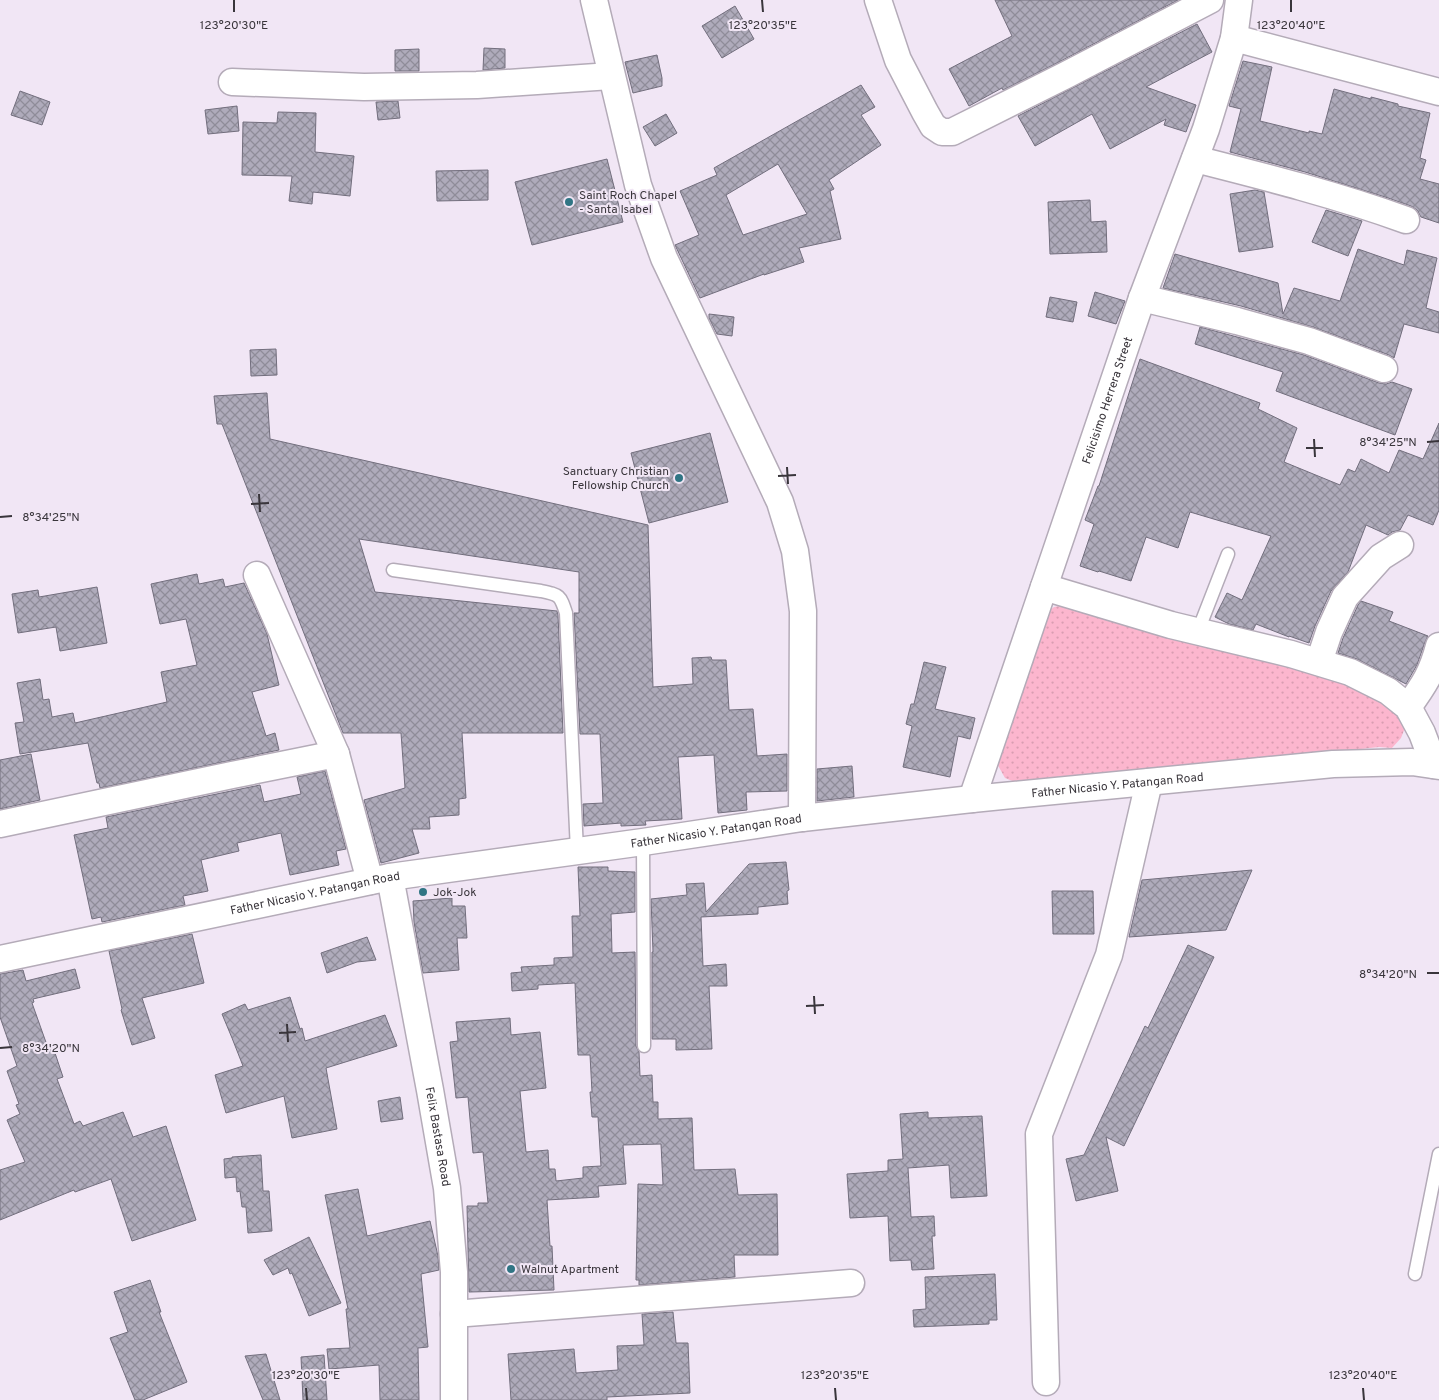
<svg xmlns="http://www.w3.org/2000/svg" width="1439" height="1400" font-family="Overpass,sans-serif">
  <defs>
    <pattern id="grass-dots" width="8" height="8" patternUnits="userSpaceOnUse" patternTransform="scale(1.25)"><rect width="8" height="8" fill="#fcb6ce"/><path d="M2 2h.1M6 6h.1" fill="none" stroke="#d99db2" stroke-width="1.8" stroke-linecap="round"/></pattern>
    <pattern id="building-cross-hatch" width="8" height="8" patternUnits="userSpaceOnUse" patternTransform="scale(1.25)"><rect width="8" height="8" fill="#afabbb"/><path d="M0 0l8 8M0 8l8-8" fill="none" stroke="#8f8c99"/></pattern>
  </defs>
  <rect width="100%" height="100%" fill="#f1e6f5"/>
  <path fill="url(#grass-dots)" d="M1064,605l252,63 81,41 9,16 -5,13 -9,10 -13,-1 -354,39 -20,-8 -10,-18 51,-147 8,-6z"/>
  <path fill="url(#building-cross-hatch)" stroke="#726e7d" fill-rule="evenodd" d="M995,0h183l-119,62 -56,28 -1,-2 -33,18 -20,-37 63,-33z
    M735,6l19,33 -32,19 -20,-32z
    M1197,24l15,28 -66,35 50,18 -10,27 -22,-7 2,-6 -56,30 -18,-35 -57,32 -17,-30z
    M484,48l21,1v19l-22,2z
    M419,49v22h-24v-21z
    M657,55l5,23v8l-29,7 -8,-31z
    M1243,61l29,6 -12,54 49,12v-2l13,3 12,-45 37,10v-2l27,7v2l32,7 -10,45 6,2 -6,19 19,5v39l-18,-6 -4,-7 -6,-4 -26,-9 -80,-25 -75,-20 11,-43 -12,-3z
    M861,85l14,22 -14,8 20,30 -52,35 5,9 -4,2 11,48 -42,9 5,14 -40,13v-1l-64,24 -25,-53 24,-10 -19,-44 37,-16 -3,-7zM778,164l29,50 -64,21 -17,-40z
    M20,91l30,11 -8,23 -31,-10z
    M398,101l2,17 -22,2 -2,-18z
    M237,106l2,25 -31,3 -3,-24z
    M278,112l38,1 -1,39 39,4 -4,40 -37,-4 -1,12 -23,-3 3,-25 -50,-1 1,-53 34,1z
    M666,114l11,19 -22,13 -12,-19z
    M607,159l16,63 -91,23 -17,-63z
    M488,170v30l-51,1 -1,-30z
    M1255,190l9,2 9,55 -34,5 -9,-58z
    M1090,200l1,22 15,-1 1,31 -57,2 -2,-52z
    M1326,210l36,11 -14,35 -36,-14z
    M1358,249l46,16 3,-15 30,8 -11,50 13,4v21l-35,-9 -10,34 -5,-3 -76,-28 -72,-21 -78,-18 12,-34 103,29 5,31 11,-26 46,13z
    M1095,292l30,9 -9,23 -28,-8z
    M1050,297l27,5 -4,20 -27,-5z
    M709,314l25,3 -2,19 -15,-2 -8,-16z
    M1200,327l104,28 75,28 7,1 6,-2 20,7 -17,46 -119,-44 7,-19 -88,-28z
    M276,349l1,26 -26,1 -1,-26z
    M1140,359l120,44 -2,6 39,19 -13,34 56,23 8,-16 7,3 6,-13 28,14 10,-23 24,9 16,-36v87l-6,15 -25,-10 -8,15 -8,2 -4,3 -22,-10 -18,47 -17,19 -16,35 -6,17 -20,-7v1l-33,-13 -3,6 -24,-6 -14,-7 12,-24 15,7 29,-64 -81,-24 -12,36 -32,-11 -15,44 -32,-10 -1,1 -18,-6 14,-42 -9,-4 13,-34h1z
    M267,393l3,46 378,86 5,162 40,-3 -1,-26 19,-1 1,3h14l3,50 24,-1 4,47 30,-2v37l-41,1 1,18 -29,3 -4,-58 -36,2 4,62 -37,2 1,4 -25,1v-3l-37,3 -1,-22 20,-1 -3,-69h-20l-6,-121h5v-41l-220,-33 16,53 182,19 1,4 5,118h-101l4,65 -7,1v16l-30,2 1,12h-18l7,24 -38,10 -17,-63 41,-12 -4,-55h-58l-121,-309h-5l-3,-28z
    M710,433l18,69 -79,21 -18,-70z
    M197,574l2,10 24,-5 2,8 19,-4 23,51 12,51 -27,7 14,44 9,-3 4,17 -179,38 -1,-5h-2l-9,-40 -68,11 -5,-31 9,-1 -7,-39 23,-4 3,21 6,-1 3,18 21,-4 2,10 92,-21 -6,-30 36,-7 -11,-46 -26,5 -9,-40z
    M97,587l10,56 -47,8 -4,-24 -38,6 -6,-39 26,-4 1,7z
    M1361,601l32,11 -4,9 39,15 -3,6 -8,23 -11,19 -49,-25 -19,-6 5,-15 15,-33z
    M924,662l22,5 -11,42 40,9 -5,21 -12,-3 -8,41 -47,-10 9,-41 -6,-2 5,-20h3z
    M31,754l9,46 -40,9v-49z
    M852,766l2,31 -37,4v-32z
    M325,771l21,78 -10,2 3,14 -49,10 -9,-42 -44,10 2,8 -38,9 7,31 -25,5 2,9 -83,17 -1,-5 -9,2 -18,-84 34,-7 -2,-11 154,-32 4,17 37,-8 -4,-17z
    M786,862l3,28 -2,1 1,13 -30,3v7l-57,3 2,49 23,-2 1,22h-18l3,63 -36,1v-11h-24v-87h1l-2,-53 36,-4 -1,-11 18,-1 2,29 43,-48z
    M578,867h30v4l27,1v40l-24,2 1,39 23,-1 1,94 3,6 1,24 12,-1 1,27h5v17l34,-1 2,52 41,-1 3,26 39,-1 1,61h-44l1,22 -96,8v-5h-3l2,-96 25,1 -2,-41 -38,1 3,39 -28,2 1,11 -52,3 3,46h2l2,44 -85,2 -2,-86h11v-3h10l-5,-51 -10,1 -5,-56 -12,1 -6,-56 8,-1 -2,-19 54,-4 1,17 29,-3 6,56 -26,3 6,61 22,-2 1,19h6l1,12 27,-3v-11l18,-1 -3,-49h-6l-2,-25h2l-2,-37h-12l-3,-72 -37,2v4l-26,2 -1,-18 11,-1 -1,-5 33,-2v-7l19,-1 -1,-41h8z
    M1252,870l-26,60 -97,7 13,-57z
    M1052,891h41l1,43h-41z
    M452,898v8h13l2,32h-10l2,32 -36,3 -9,-51 -1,-21z
    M192,934l12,49 -62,15 13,40 -23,7 -11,-35 1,-1 -13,-58z
    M367,937l9,23 -19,2 -30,11 -6,-20z
    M1188,945l26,12 -90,189 -18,-9 12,54 -42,10 -10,-42 18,-4 61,-129 3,2z
    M75,969l5,19 -47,11 1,3 -2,1 16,45 5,-1 10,30 -6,2 17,45 6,-3 3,5 40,-14 10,25 33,-11 30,94 -64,21 -21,-62 -36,13 -1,-2 -74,30v-50l25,-8 -18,-42 13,-6 -4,-9 3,-1 -12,-33 10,-5 -17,-49v-43l23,-4 3,11z
    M290,997l10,32 2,-1 3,13 80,-26 12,31 -71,22 11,61 -45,9 -8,-42 -58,17 -11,-38 28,-9 -11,-28 -10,-24 23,-10 3,6z
    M400,1097l3,22 -22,3 -3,-21z
    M928,1112v6l54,-2 5,80 -36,2 -2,-33 -41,3 3,49 23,-1 1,20h-3l2,33 -22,1 -1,-10 -21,1 -2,-45 -38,2 -3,-44 41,-3v-11l15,-1 -3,-45z
    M261,1155l2,36h6l3,40 -24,2 -2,-26h-4l-2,-16 -3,1 -1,-15 -11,1 -1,-19 8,-1v-1z
    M358,1189l9,47 63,-15 8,35 1,14 -18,4 7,73 -10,1 1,52h-39l-1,-35 -50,4 -2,-20 23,-1 -4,-39h2l-23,-114z
    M309,1237l32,66 -32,13 -17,-43 -2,1 -2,-6 -15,7 -9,-15z
    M995,1274l2,46h-8v4l-75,3 -1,-17 13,-1 -1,-32z
    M150,1280l11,32h-2l28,70 -44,18h-8l-25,-62 18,-6 -14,-40z
    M673,1312l3,31h12l2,50 -83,4v3h-96l-3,-46 66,-5 2,24 42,-3 -1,-24 27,-1 -2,-31z
    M266,1354l14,46h-17l-18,-44z
    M324,1355l3,45h-24l-2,-43z"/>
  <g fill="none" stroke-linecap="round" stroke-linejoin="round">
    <g stroke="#b4abb8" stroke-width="15">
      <path id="service" d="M393,570l148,21c19,4 19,4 25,22l11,238
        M1198,631l30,-77
        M643,842l1,204
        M1415,1274l24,-120"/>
    </g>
    <g stroke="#b4abb8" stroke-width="29">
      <g id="minor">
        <path d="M594,0l44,185 26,73 116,244 15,49 8,60 -1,207"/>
        <path d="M878,0l20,60 27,52 8,14 9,6h10l114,-57 144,-75"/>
        <path d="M1234,38l205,54"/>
        <path d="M232,82l132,5 113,-2 134,-9"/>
        <path d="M1195,159c71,18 142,36 211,61"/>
        <path d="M1142,298l95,23 72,20 75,28"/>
        <path d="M257,575l79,179"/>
        <path d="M1044,587l127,38 120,29 59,18 38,19 20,16 14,26 12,32"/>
        <path d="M1319,662l10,-30 16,-35 36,-40 19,-12"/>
        <path d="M1408,707c16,-22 24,-34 31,-61"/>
        <path id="s1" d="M972,799l170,-501 64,-169 28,-91 5,-38"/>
        <path d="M0,824l232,-49 104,-21 34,127"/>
        <path id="s2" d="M390,877l40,213 17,98 7,84v128"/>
        <path id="s3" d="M0,959l390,-82 253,-35 159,-24 170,-19 361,-35 79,-2 27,4"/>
        <path d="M454,1314l397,-31"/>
        <path d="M1046,1382l-7,-248 70,-179 40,-173"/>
      </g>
    </g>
    <use href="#service" stroke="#fff" stroke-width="12"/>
    <use href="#minor" stroke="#fff" stroke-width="26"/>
  </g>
  <path fill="none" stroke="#39353b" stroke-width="2" d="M234,0v12M762,0l1,12M1291,0v12M1314,439l1,18M1427,442l12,-1M1306,448h17M787,467l1,17M778,476l18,-1M259,494l1,18M251,504l18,-1M0,517l12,-1M1427,973h12M814,996l1,18M806,1006l18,-1M287,1024l1,18M279,1033l17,-1M0,1048l12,-1M306,1388l1,12M835,1388l1,12M1363,1388l1,12"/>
  <g fill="#307584" stroke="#f1e6f5" stroke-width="2">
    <circle cx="569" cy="202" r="5"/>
    <circle cx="679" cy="478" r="5"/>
    <circle cx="423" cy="892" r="5"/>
    <circle cx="511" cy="1269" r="5"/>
  </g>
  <g text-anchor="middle" stroke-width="4" stroke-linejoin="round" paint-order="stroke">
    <g font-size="12" fill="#39353b" stroke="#f1e6f5" text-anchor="start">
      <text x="579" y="199">Saint Roch Chapel<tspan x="579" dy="14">- Santa Isabel</tspan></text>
      <text x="669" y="475" text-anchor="end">Sanctuary Christian<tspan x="669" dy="14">Fellowship Church</tspan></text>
      <text x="433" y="896">Jok-Jok</text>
      <text x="521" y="1273">Walnut Apartment</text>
    </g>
    <g font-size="12" fill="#39353b" stroke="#f1e6f5">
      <text dy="4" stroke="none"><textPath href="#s1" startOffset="421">Felicisimo Herrera Street</textPath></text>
      <text dy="4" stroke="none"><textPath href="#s3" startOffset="1132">Father Nicasio Y. Patangan Road</textPath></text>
      <text dy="4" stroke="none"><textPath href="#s3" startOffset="728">Father Nicasio Y. Patangan Road</textPath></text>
      <text dy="4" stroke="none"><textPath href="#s3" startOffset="322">Father Nicasio Y. Patangan Road</textPath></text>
      <text dy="4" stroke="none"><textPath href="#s2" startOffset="264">Felix Bastasa Road</textPath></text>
    </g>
  </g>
  <g font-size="12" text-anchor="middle" fill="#39353b" stroke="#f1e6f5" stroke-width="4" stroke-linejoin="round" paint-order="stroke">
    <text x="234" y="29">123°20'30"E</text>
    <text x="763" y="29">123°20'35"E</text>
    <text x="1291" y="29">123°20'40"E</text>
    <text x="1388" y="446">8°34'25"N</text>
    <text x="51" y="521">8°34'25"N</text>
    <text x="1388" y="978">8°34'20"N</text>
    <text x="51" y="1052">8°34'20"N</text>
    <text x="306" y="1379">123°20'30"E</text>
    <text x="835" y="1379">123°20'35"E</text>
    <text x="1363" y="1379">123°20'40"E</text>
  </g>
</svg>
